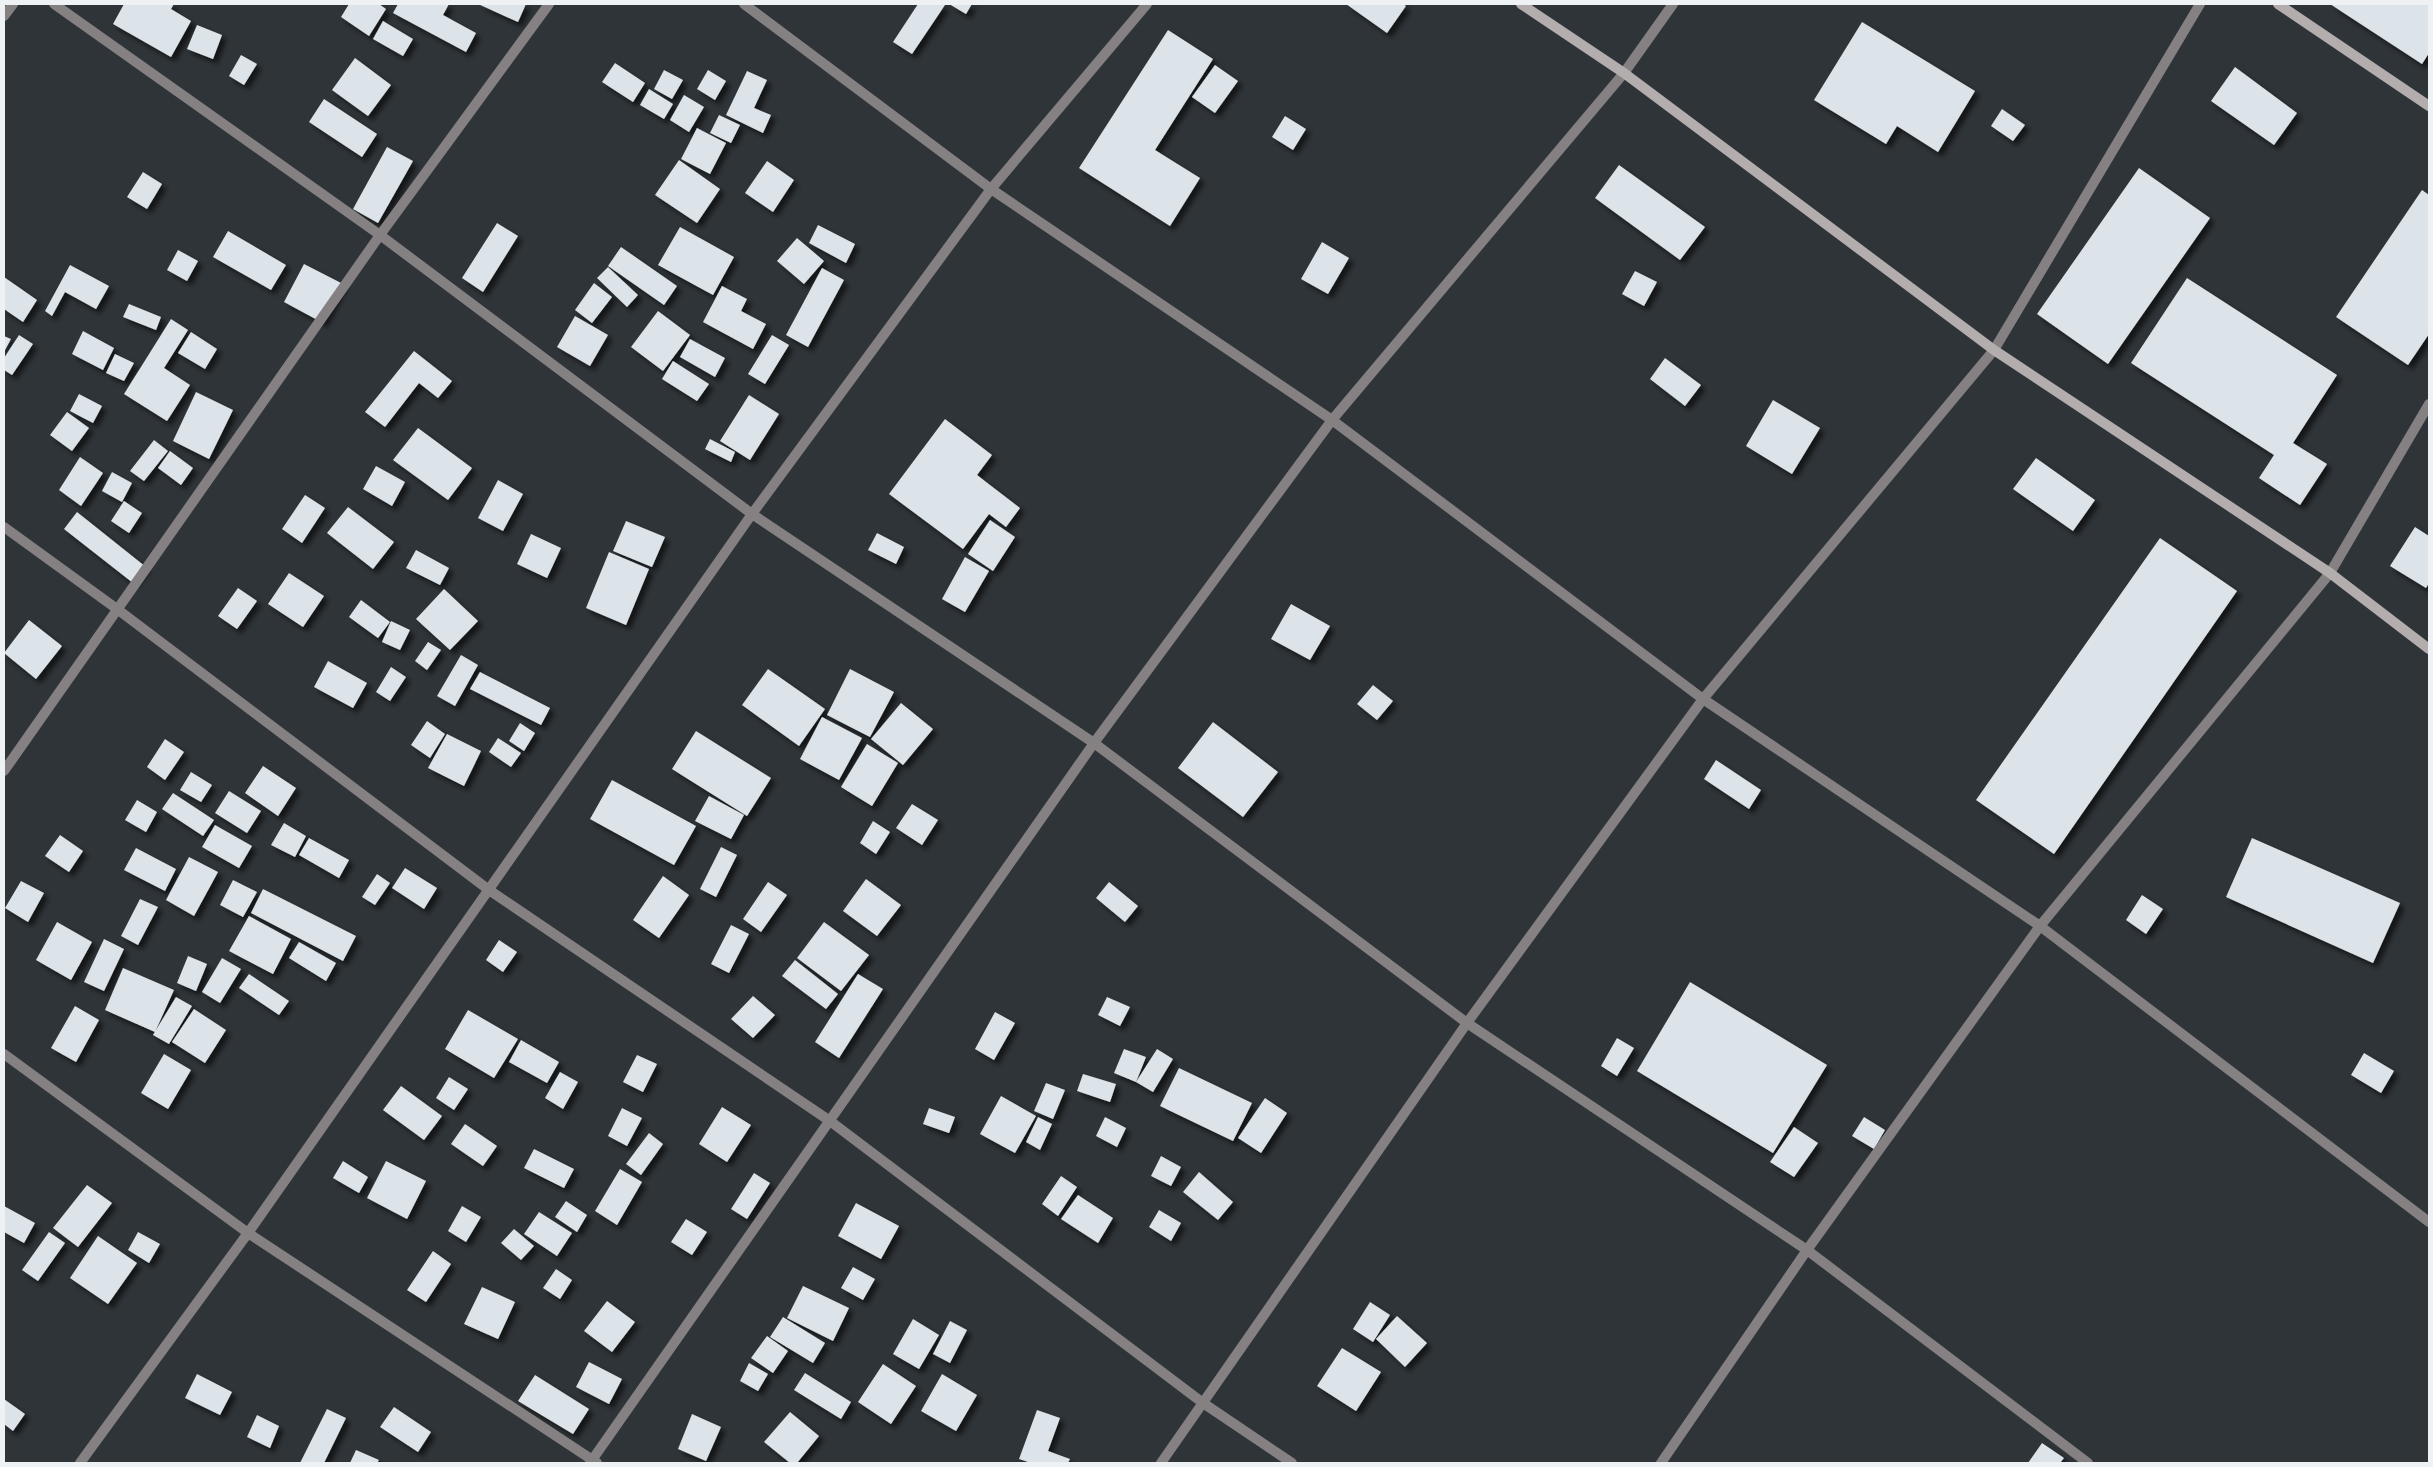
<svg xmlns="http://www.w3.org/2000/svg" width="2433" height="1467" font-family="Figtree,sans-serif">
  <defs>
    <filter id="shadow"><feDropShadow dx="4.5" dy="4.5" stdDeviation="2.5" flood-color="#0009"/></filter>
  </defs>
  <rect width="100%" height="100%" fill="#2f3438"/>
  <path fill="#dde4e9" filter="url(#shadow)" d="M124,4h50l-3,5 20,12 -20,36 -58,-33z
    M349,4h30l7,5 -17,27 -28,-19z
    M398,4h51l-6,11 33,18 -10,19 -73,-39z
    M478,4h48l-8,18z
    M918,4l27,1 -33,49 -19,-12z
    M949,4h23l-6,10z
    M1346,4h57l3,2 -19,27z
    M2330,4h99v49l-7,11z
    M383,21l30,18 -10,17 -30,-17z
    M1862,22l113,69 -37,61 -41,-26 -11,18 -72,-44z
    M197,25l25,10 -9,24 -26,-10z
    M1168,30l45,29 -58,91 45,28 -30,48 -91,-58z
    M241,55l16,9 -13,21 -15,-9z
    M355,58l36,27 -23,31 -36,-26z
    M615,63l30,20 -12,19 -31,-20z
    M1215,65l23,16 -23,32 -23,-16z
    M2235,67l62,46 -23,32 -63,-44z
    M664,70l19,10 -11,19 -18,-10z
    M708,70l18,11 -11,19 -18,-11z
    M747,71l20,9 -13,28 17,7 -8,18 -37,-18z
    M649,89l24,15 -9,15 -24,-14z
    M684,95l20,12 -15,25 -19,-12z
    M324,99l53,35 -15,23 -53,-35z
    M2002,109l23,16 -12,16 -22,-15z
    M719,115l21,10 -9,18 -21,-10z
    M1285,116l21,13 -13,21 -21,-13z
    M697,128l29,15 -16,31 -29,-15z
    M387,147l26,14 -35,62 -25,-14z
    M679,160l41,29 -23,34 -42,-28z
    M767,161l27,19 -21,32 -28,-19z
    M1619,165l86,62 -25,33 -85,-62z
    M2139,168l71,50 -102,146 -71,-50z
    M143,172l19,12 -15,25 -20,-12z
    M2422,190l7,5v139l-21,31 -72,-48z
    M497,223l21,13 -35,56 -21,-14z
    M818,225l37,19 -9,19 -37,-20z
    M680,227l54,30 -21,38 -55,-30z
    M228,231l58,34 -15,25 -58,-33z
    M797,238l27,23 -20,23 -27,-23z
    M1322,242l27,16 -21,36 -27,-15z
    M621,247l56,39 -13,19 -56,-39z
    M178,250l20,11 -11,20 -20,-11z
    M304,264l39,20 -20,39 -39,-21z
    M70,265l39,21 -13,23 -31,-17 -13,24 -7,-5z
    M608,267l30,28 -11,12 -30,-29z
    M822,268l22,12 -36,67 -22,-12z
    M1635,271l22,11 -13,24 -22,-12z
    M4,277l33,23 -14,22 -19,-13z
    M2187,278l150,97 -44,68 34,21 -27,41 -41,-27 15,-23 -143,-92z
    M594,283l18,14 -20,26 -17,-13z
    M722,286l25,13 -6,12 25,13 -13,25 -50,-27z
    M129,304l32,13 -5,13 -33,-13z
    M658,311l32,24 -27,36 -32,-24z
    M575,316l33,19 -18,31 -33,-19z
    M171,319l17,11 -24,38 26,17 -23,36 -43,-27z
    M83,331l31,17 -11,22 -31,-16z
    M191,332l26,17 -12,20 -27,-16z
    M19,335l14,9 -21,31 -8,-5v-12z
    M772,335l17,10 -24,39 -17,-10z
    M4,336l7,3 -7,13z
    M690,339l35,19 -10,19 -35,-20z
    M414,351l38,30 -14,17 -19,-15 -34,44 -20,-15z
    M115,354l19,9 -10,18 -18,-8z
    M1665,358l36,27 -16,21 -35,-27z
    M673,361l36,23 -12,17 -35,-22z
    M196,392l37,18 -24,49 -36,-18z
    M79,394l23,12 -9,17 -23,-12z
    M749,395l30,19 -29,46 -30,-19z
    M1773,400l47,28 -28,46 -46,-28z
    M67,412l22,16 -17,23 -22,-16z
    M945,419l47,36 -15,20 43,33 -14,19 -17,-13 -26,35 -74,-55z
    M418,428l54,40 -24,32 -55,-40z
    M710,439l25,13 -4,10 -26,-13z
    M154,440l14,11 -24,30 -14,-10z
    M170,451l23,17 -12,17 -23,-17z
    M80,457l23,16 -22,33 -22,-16z
    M2036,458l59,42 -22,31 -60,-42z
    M376,466l29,16 -13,24 -29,-17z
    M112,472l20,11 -10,19 -20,-11z
    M498,480l25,14 -20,37 -25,-13z
    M305,495l20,13 -23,35 -20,-14z
    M124,501l18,12 -13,20 -18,-12z
    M348,507l46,35 -21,27 -46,-36z
    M77,512l69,55 -13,16 -69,-54z
    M990,520l25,17 -22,34 -25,-17z
    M626,521l39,16 -13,30 -39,-16z
    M2415,527l14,9v47l-3,5 -36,-22z
    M877,533l27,14 -8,17 -28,-14z
    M531,534l30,14 -14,30 -30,-14z
    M2160,538l77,53 -183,263 -78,-54z
    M416,550l33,18 -9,17 -34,-17z
    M609,552l40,17 -23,56 -40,-17z
    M965,557l24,14 -24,41 -23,-13z
    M289,573l35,23 -21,31 -35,-23z
    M238,588l19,13 -20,28 -19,-13z
    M444,589l34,32 -28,29 -34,-31z
    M361,600l29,22 -12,16 -29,-21z
    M1291,604l39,22 -20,34 -39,-21z
    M29,620l33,26 -26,33 -32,-26z
    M391,621l19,9 -10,20 -18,-8z
    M428,642l13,8 -14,20 -12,-9z
    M461,655l17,10 -23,41 -18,-10z
    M328,661l39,22 -14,25 -39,-21z
    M391,667l15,10 -16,24 -14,-9z
    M768,669l57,40 -26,37 -57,-41z
    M850,669l44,23 -24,45 -43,-22z
    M480,672l70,36 -9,17 -71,-36z
    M1373,685l20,16 -16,19 -20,-16z
    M901,703l32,26 -30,36 -32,-26z
    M822,717l40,21 -23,42 -39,-21z
    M427,721l18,13 -15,24 -19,-13z
    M1213,722l65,50 -35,45 -65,-49z
    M520,723l15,10 -11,18 -15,-10z
    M696,731l75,47 -24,38 -75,-47z
    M447,734l34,17 -17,35 -36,-18z
    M498,738l23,15 -10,14 -22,-15z
    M165,739l19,13 -19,28 -18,-13z
    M867,744l31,19 -26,43 -31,-19z
    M1716,760l45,30 -12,19 -45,-30z
    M263,766l33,22 -18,28 -33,-23z
    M191,772l21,13 -11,17 -21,-12z
    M612,780l84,46 -22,39 -84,-46z
    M229,791l32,20 -14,22 -32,-20z
    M173,793l41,27 -11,16 -41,-27z
    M709,796l35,19 -13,24 -36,-18z
    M137,800l20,12 -11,20 -21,-12z
    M912,804l26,16 -16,25 -26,-17z
    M873,821l17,11 -14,22 -16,-11z
    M284,823l22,13 -11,21 -24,-12z
    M215,825l37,21 -13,22 -37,-21z
    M60,835l23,16 -14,21 -24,-16z
    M309,838l40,22 -10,18 -40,-23z
    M2252,838l148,65 -27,60 -147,-66z
    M721,847l16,8 -21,42 -16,-8z
    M136,848l40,21 -11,22 -41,-21z
    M189,857l29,15 -24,44 -28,-16z
    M405,868l32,20 -13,21 -32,-21z
    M377,874l13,9 -15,22 -13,-8z
    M663,876l26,19 -30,43 -26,-18z
    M866,879l35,26 -24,31 -34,-25z
    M233,880l24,12 -14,25 -23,-12z
    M21,881l23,12 -16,29 -23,-14z
    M768,882l19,13 -26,37 -18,-13z
    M1109,882l29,24 -13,16 -29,-24z
    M263,889l93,47 -13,25 -92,-48z
    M2142,895l21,14 -17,25 -20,-14z
    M140,899l18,8 -20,38 -17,-9z
    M249,916l42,23 -18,35 -44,-23z
    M57,922l35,20 -21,38 -35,-20z
    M824,922l45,33 -28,36 -44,-33z
    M731,925l18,9 -20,39 -18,-9z
    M104,939l20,10 -20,42 -20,-9z
    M499,940l18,12 -14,20 -17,-12z
    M299,942l37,21 -10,18 -37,-23z
    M188,956l19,8 -11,27 -19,-8z
    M222,958l19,11 -21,34 -18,-11z
    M795,960l43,34 -12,15 -44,-33z
    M123,968l51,22 -19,42 -50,-22z
    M249,974l40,27 -10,14 -40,-27z
    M858,974l25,15 -44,69 -24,-16z
    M1690,982l137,83 -54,88 -136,-82z
    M753,996l22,19 -22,23 -22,-19z
    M176,997l16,9 -23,38 -16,-9z
    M1107,997l23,10 -10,19 -22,-11z
    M75,1006l24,14 -23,42 -25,-14z
    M194,1009l32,21 -21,33 -33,-21z
    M468,1010l50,29 -24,39 -49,-29z
    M995,1012l20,11 -21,37 -19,-11z
    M1617,1038l17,10 -17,28 -16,-10z
    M521,1040l38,22 -12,21 -38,-21z
    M1124,1049l22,8 -10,25 -22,-9z
    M1157,1049l16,10 -20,33 -17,-10z
    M2364,1053l30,18 -13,22 -30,-18z
    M164,1054l27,16 -23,39 -27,-16z
    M637,1055l20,9 -14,28 -20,-10z
    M1179,1068l73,35 -19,38 -73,-35z
    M560,1072l18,10 -15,27 -18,-11z
    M1083,1074l33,10 -6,18 -33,-11z
    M449,1077l19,12 -14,21 -18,-12z
    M1046,1083l19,7 -12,29 -19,-8z
    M401,1086l41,30 -18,24 -41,-30z
    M1001,1096l35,20 -21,37 -35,-19z
    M1265,1098l22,15 -26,40 -23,-15z
    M722,1107l29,18 -24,37 -28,-18z
    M622,1108l20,10 -15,28 -19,-10z
    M929,1108l26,9 -6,16 -26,-9z
    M1038,1117l14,7 -12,26 -14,-8z
    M1105,1117l21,11 -9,19 -21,-11z
    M1864,1117l21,13 -11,19 -22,-13z
    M465,1124l32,22 -14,20 -32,-22z
    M1794,1127l24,16 -24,34 -24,-15z
    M649,1133l14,11 -22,31 -15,-11z
    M534,1149l40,20 -10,19 -40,-20z
    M1161,1156l20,11 -10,19 -20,-10z
    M343,1161l25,16 -9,16 -26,-15z
    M386,1161l40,20 -19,38 -40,-21z
    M620,1169l22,13 -25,43 -22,-14z
    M1199,1172l34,30 -15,18 -35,-28z
    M754,1173l16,10 -23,36 -16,-10z
    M1061,1176l16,11 -19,29 -16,-12z
    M87,1185l25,18 -34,44 -25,-19z
    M1078,1195l35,23 -15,25 -37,-24z
    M566,1201l21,14 -10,17 -22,-15z
    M856,1203l43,23 -18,33 -43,-23z
    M4,1206l31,17 -11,20 -20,-11z
    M462,1206l19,11 -15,25 -18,-11z
    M1159,1210l22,13 -10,18 -22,-14z
    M539,1212l33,21 -15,23 -33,-22z
    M686,1219l21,13 -15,23 -21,-13z
    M514,1229l20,17 -13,14 -20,-17z
    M49,1232l16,11 -27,38 -16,-11z
    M138,1232l22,12 -11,19 -21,-13z
    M98,1236l39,27 -29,41 -38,-26z
    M433,1251l18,13 -25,38 -19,-12z
    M853,1267l22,12 -12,21 -22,-12z
    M556,1269l16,11 -12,19 -17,-11z
    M803,1286l46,22 -16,33 -46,-23z
    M482,1287l33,15 -17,37 -34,-15z
    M607,1301l28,21 -23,30 -28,-21z
    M1370,1302l20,13 -17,27 -20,-13z
    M1397,1316l30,27 -22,24 -29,-28z
    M783,1317l42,26 -12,20 -43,-26z
    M913,1319l26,16 -20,34 -26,-15z
    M950,1321l17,9 -17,33 -17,-9z
    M767,1336l21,15 -15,22 -22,-15z
    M1342,1348l39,24 -25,39 -39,-25z
    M589,1362l33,17 -13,25 -33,-17z
    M749,1363l19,11 -10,17 -18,-10z
    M883,1364l33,22 -25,38 -33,-22z
    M805,1373l46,29 -10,17 -47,-29z
    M197,1374l35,18 -12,23 -35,-17z
    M942,1374l35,21 -21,36 -35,-20z
    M535,1375l54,34 -16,25 -55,-33z
    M4,1399l21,15 -12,17 -9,-7z
    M394,1407l37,25 -13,20 -38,-25z
    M327,1409l19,9 -22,45h-24z
    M1037,1410l23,8 -12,33 22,8 -2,4h-37l-12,-4z
    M790,1412l29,24 -22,27h-7l-26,-21z
    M692,1414l29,13 -15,34 -28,-12z
    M257,1415l22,11 -9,22 -23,-11z
    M2042,1443l22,15 -4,5h-32z
    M356,1450l23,10 -2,3h-27z"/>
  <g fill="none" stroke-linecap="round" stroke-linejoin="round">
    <path stroke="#858182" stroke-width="10" d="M54,4l326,231 372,279 342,229 373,280 340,227 281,213
      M744,4l247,185 341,231 371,279 337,227 389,296
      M4,16l9,-12
      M4,527l113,82 372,281 341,231 373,282 89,60
      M4,771l376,-536 169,-231
      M4,1054l244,179 349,230
      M80,1463l168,-230 504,-719 239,-325 156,-185
      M590,1463l504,-720 238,-323 292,-347 49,-69
      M1161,1463l306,-440 236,-324 291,-349 206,-346
      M1661,1463l146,-213 233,-324 290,-353 99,-169"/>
    <path stroke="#b3adae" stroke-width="10" d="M1521,4l103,69 370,277 336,223 99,76
      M2278,4l151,102"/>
  </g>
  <rect width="2433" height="1467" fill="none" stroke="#eff2f5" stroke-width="10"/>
</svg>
